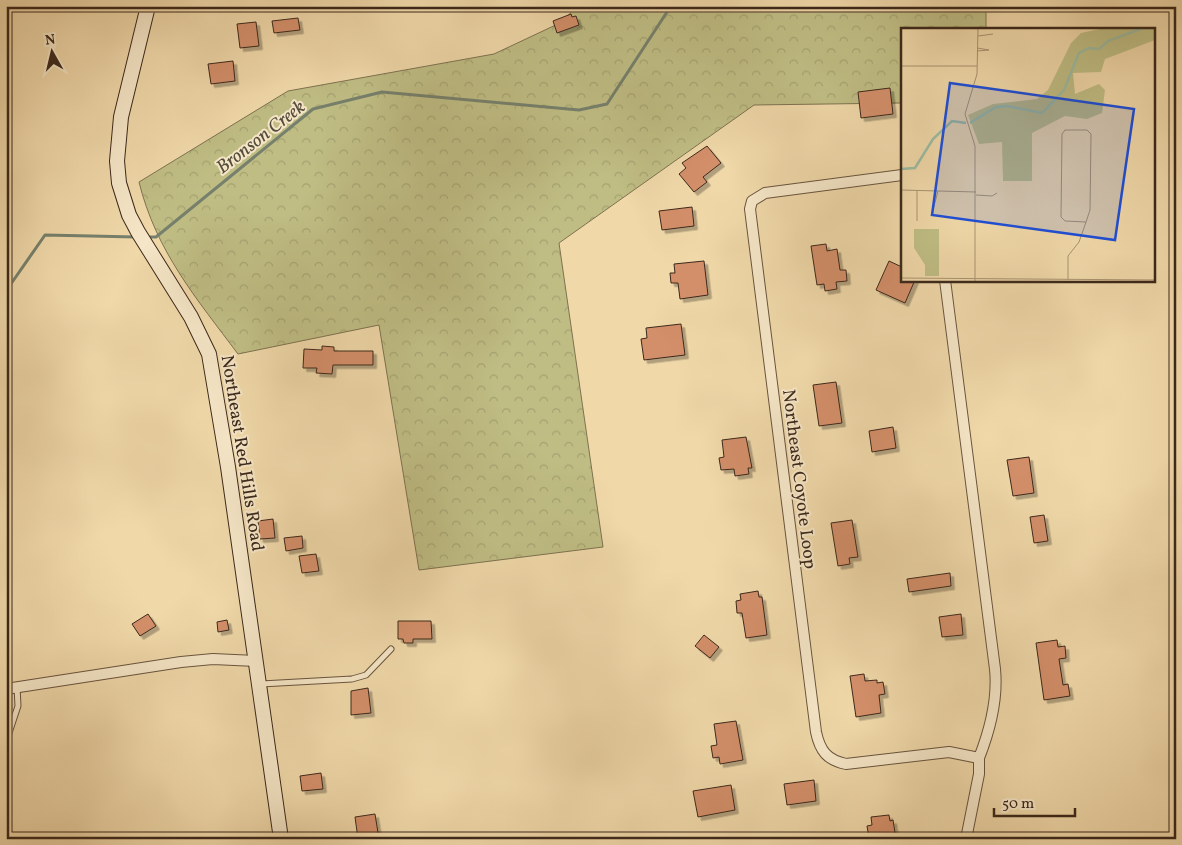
<svg xmlns="http://www.w3.org/2000/svg" width="1182" height="845" font-family="Vollkorn,serif">
  <defs>
    <pattern id="forest-crowns" width="20" height="18" patternUnits="userSpaceOnUse" patternTransform="scale(1.25)"><rect width="20" height="18" fill="#bfbd84"/><path d="M2 6a3 3 0 1 1 6 0M12 15a3 3 0 1 1 6 0" fill="none" stroke="#a5a271"/></pattern>
    <filter id="shadow"><feDropShadow dx="3.5" dy="3.5" stdDeviation="0" flood-color="#0004"/></filter>
  </defs>
  <rect width="100%" height="100%" fill="#f0d8a9"/>
  <filter id="stains"><feTurbulence type="fractalNoise" baseFrequency=".004" numOctaves="4"/><feColorMatrix values="0 0 0 0 .2 0 0 0 0 .09 0 0 0 0 .02 0 0 0 .5 -.17"/></filter>
  <radialGradient id="worn" r=".72"><stop offset=".6" stop-color="#630" stop-opacity="0"/><stop offset="1" stop-color="#630" stop-opacity=".3"/></radialGradient>
  <path fill="url(#forest-crowns)" stroke="#7e7250" d="M577,6h409v23h-84v73l-2,1 -146,2 -195,138 44,304 -184,23 -40,-245 -141,29c-42,-56 -82,-103 -99,-172l149,-91 206,-37 68,-32z"/>
  <g fill="none" stroke-linecap="round" stroke-linejoin="round">
    <path stroke="#76806c" stroke-width="3" d="M145,237h11l157,-128 69,-17 197,18 28,-6 60,-92 6,-6
      M6,291l39,-56 91,2"/>
  </g>
  <path fill="#d38f6a" stroke="#3c281b" filter="url(#shadow)" d="M571,14l1,3 4,-1 3,9 -22,8 -4,-12z
    M298,18l2,12 -26,3 -2,-12z
    M256,22l3,24 -19,2 -3,-24z
    M233,61l2,20 -24,3 -3,-20z
    M890,88l3,26 -32,4 -3,-26z
    M707,146l14,17 -18,14 4,5 -13,10 -15,-18 7,-6 -4,-5z
    M692,207l2,19 -32,4 -3,-19z
    M826,244l1,7 10,-2 3,21h6l1,11 -11,1 1,7 -12,2 -1,-7 -7,1 -6,-39z
    M704,261l4,34 -28,4 -2,-16h-7l-1,-10h5l-1,-9z
    M889,261l13,6v13h13l-10,23 -29,-13z
    M681,324l4,31 -41,5 -3,-21 6,-1 -1,-10z
    M322,346l12,1v4h39v14h-40l-1,9 -16,-1 1,-5h-14l1,-19 18,1z
    M836,382l6,41 -23,3 -6,-41z
    M893,427l3,21 -24,4 -3,-21z
    M746,437l6,31h-4l1,6 -14,2 -1,-7 -13,1 -2,-12 5,-1 -2,-17z
    M1029,457l5,36 -21,3 -6,-36z
    M1044,515l4,26 -14,2 -4,-26z
    M273,519l2,19 -15,1 -2,-18z
    M852,520l6,37 -9,1 1,6 -12,2 -7,-43z
    M302,536l1,12 -17,3 -2,-13z
    M316,554l3,17 -17,2 -3,-17z
    M950,573l1,13 -42,6 -2,-13z
    M758,591l1,6h3l5,38 -21,3 -4,-25h-5l-1,-12 5,-1 -1,-6z
    M148,614l8,12 -16,10 -8,-12z
    M961,614l2,21 -21,2 -3,-20z
    M227,620l2,10 -11,2 -1,-10z
    M398,621h33l1,18h-19v4h-9l-1,-4h-5z
    M704,635l15,12 -9,11 -15,-12z
    M1057,640l1,7 7,-1 1,12 -7,1 4,26 5,-1 2,12 -26,4 -8,-57z
    M864,674l1,7 12,-1v3l6,-1 2,12 -6,1 2,18 -25,4 -6,-41z
    M368,688l3,25 -20,2v-24z
    M736,721l7,39 -23,4 -1,-7 -6,1 -2,-12 6,-1 -3,-21z
    M321,773l2,16 -21,2 -2,-15z
    M814,780l2,21 -29,4 -3,-21z
    M731,785l4,25 -37,7 -5,-26z
    M375,814l4,25h-21l-3,-22z
    M889,815l1,6 3,-1 3,19 -27,-1 -2,-12 5,-1 -1,-8z"/>
  <g fill="none" stroke-linecap="round" stroke-linejoin="round">
    <g stroke="#69543e" stroke-width="7">
      <path id="lane" d="M261,684l91,-5 14,-4 25,-26
        M6,742l12,-36 -1,-19"/>
    </g>
    <g stroke="#69543e" stroke-width="12">
      <path id="street" d="M902,175l-137,18 -13,8 -2,8 66,523c4,19 11,28 30,32l103,-12 30,6c11,-28 19,-59 16,-89l-50,-389
        M6,689l175,-27 32,-3 44,2
        M966,839l13,-65v-16"/>
    </g>
    <g stroke="#3c281b" stroke-width="16">
      <path id="secondary" d="M148,6l-27,111 -4,44 2,22 10,32 9,17 53,85 18,37 19,113 53,372"/>
    </g>
    <use href="#lane" stroke="#f5e6c7" stroke-width="5"/>
    <use href="#street" stroke="#f5e6c7" stroke-width="10"/>
    <use href="#secondary" stroke="#f5e6c7" stroke-width="14"/>
  </g>
  <g text-anchor="middle" stroke-width="4" stroke-linejoin="round" paint-order="stroke">
    <g font-size="18" fill="#3c281b" stroke="#f5e6c7">
      <text transform="translate(243 453) rotate(81)" y="6">Northeast Red Hills Road</text>
      <text transform="translate(800 479) rotate(83)" y="6">Northeast Coyote Loop</text>
    </g>
    <g font-size="19" font-style="italic" fill="#544d3d" stroke="#f5e6c7">
      <text transform="translate(260 136) rotate(-38)" y="7">Bronson Creek</text>
    </g>
  </g>
  <g transform="translate(901 28)">
    <rect width="254" height="254" fill="#f0d8a9"/>
    <path d="M204,0h50v12l-50,19 -4,13 -28,1 2,21 24,-10 6,6 -3,23 -15,6 -22,-3 -33,17v48h-29l-1,-39 -23,2 -11,-29 25,-11 44,-5 11,-9 23,-47 10,-10zM13,201h25v47h-14v-11l-11,-17z" fill="#bfbd84"/>
    <path fill="none" stroke="#9cbba2" stroke-width="2.5" d="M69,95l26,-16 11,-1 35,7 22,-23 15,-37 10,-5 10,1 9,-8 35,-13M0,141l14,-1 18,-29 19,-18 14,2"/>
    <path fill="none" stroke="#a89270" stroke-width="1" d="M77,8l15,-2M76,23l12,-1 -12,-2M0,38h76M164,102h22l4,4 -1,76 -4,12 -21,-1 -4,-4 1,-83zM0,162l75,2M75,167l16,1 5,-3M32,182l5,-19M16,193v-31M0,250l254,2M167,252v-24l11,-14 7,-20M74,254v-136l-10,-32 12,-40 1,-46"/>
    <path fill="#1d4ed8" fill-opacity="0.15" stroke="#1d4ed8" stroke-width="2.5" d="M49,55l184,26 -19,131 -183,-25z"/>
    <rect width="254" height="254" fill="none" stroke="#3c281b" stroke-width="2.5"/>
  </g>
  <rect width="1182" height="845" fill="none" stroke="#f0d8a9" stroke-width="25"/>
  <rect x="8" y="8" width="1167" height="830" fill="none" stroke="#3c281b" stroke-width="2.5"/>
  <rect x="12" y="12" width="1157" height="820" fill="none" stroke="#3c281b"/>
  <g transform="translate(52 52) rotate(352)" stroke="#f5e6c7" stroke-width="4" paint-order="stroke">
  <path d="M0-4L9 19L0 12L-9 19Z" fill="#3c281b"/>
  <text y="-8" font-size="14" font-weight="bold" text-anchor="middle" fill="#3c281b">N</text>
  </g>
  <path d="M994 808v8h81v-8" fill="none" stroke="#3c281b" stroke-width="2.5"/>
  <text x="1002" y="808" font-size="15" fill="#3c281b" stroke="#f5e6c7" stroke-width="4" paint-order="stroke">50 m</text>
  <rect width="100%" height="100%" filter="url(#stains)"/>
  <rect width="100%" height="100%" fill="url(#worn)"/>
</svg>
